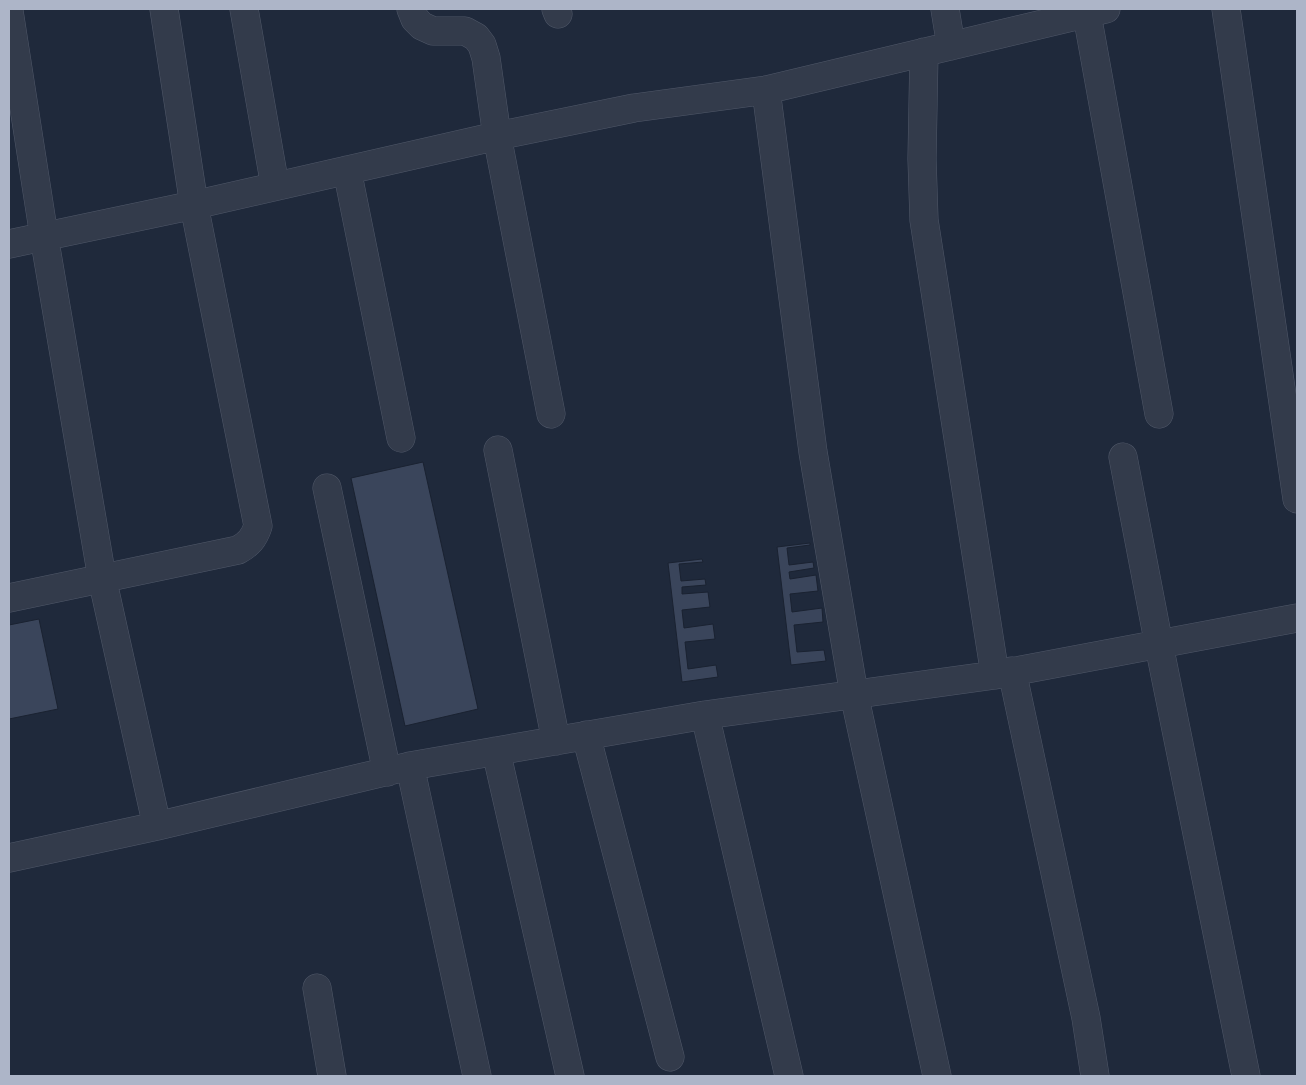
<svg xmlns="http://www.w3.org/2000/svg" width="1306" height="1085" font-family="Poppins,sans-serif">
  <rect width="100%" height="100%" fill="#1f293b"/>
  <path fill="#3a455b" stroke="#1a2231" d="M423,462l55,247 -73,17 -54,-248z
    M810,543v2l-23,3 2,17 24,-3 1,6 -25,4 1,7 26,-4 2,16 -28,3 2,18 30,-4 1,14 -29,3 3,27 27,-2 2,11 -35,4 -14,-118z
    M702,559l1,3 -24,2 2,17 24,-2 1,6 -24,2v7l26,-2 2,15 -28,3 2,18 29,-4 2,15 -30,3 3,27 28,-4 2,12 -36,5 -14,-119z
    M39,619l19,90 -49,10v-94z"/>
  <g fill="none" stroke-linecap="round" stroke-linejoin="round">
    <g stroke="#505869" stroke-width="29">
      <path id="street" d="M244,9l31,177
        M411,9l4,10 7,7 11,5h32l11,6 6,8 4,13 11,78 54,278
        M556,9l2,5
        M945,9l6,37
        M1086,9l73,405
        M1226,9l71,490
        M9,11l35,225 58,342 55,248
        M924,52l-2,107 2,61 71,455
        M766,90l47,362 41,242 83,382
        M347,170l54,268
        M9,244l185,-39 303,-69 137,-28 132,-18 340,-81
        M498,450l58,291
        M1123,457l36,188 87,431
        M327,488l60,284
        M9,598l229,-48c11,-6 16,-12 20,-24l-64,-321 -30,-196
        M1012,671l74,347 9,58
        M705,715l84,361
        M586,735l84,322
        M496,751l74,325
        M410,766l67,310
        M9,858l148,-32 253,-60 295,-51 290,-40 302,-57
        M317,988l15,88"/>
    </g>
    <use href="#street" stroke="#333b4b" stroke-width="28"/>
  </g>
  <rect width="1306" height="1085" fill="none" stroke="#adb5c8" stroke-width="20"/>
</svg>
